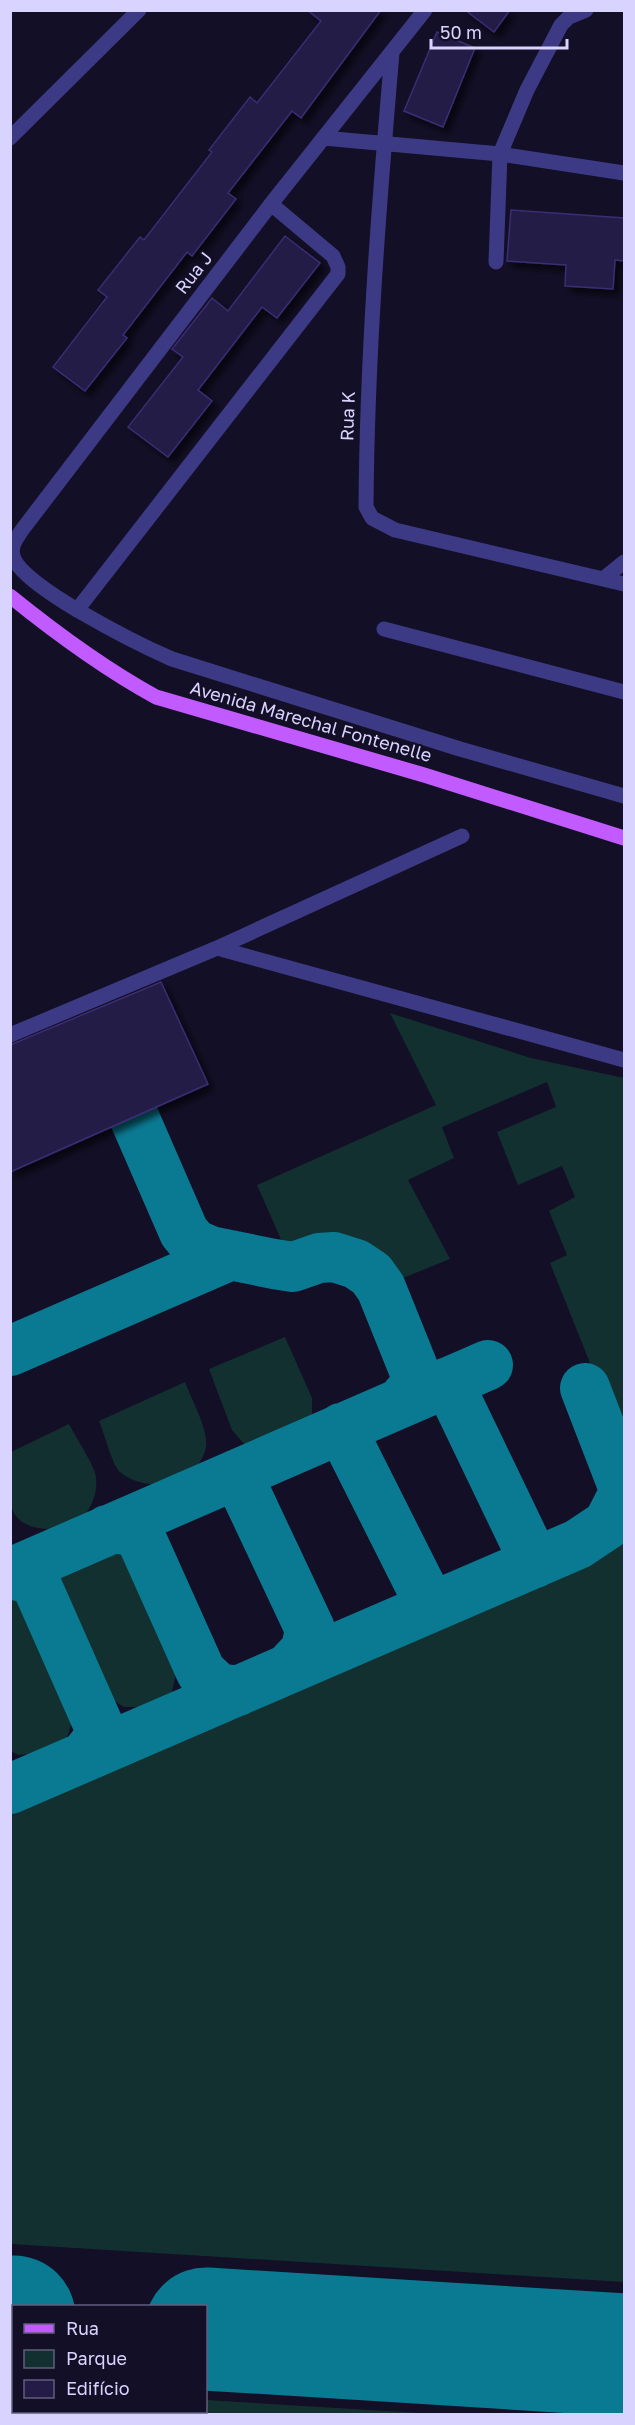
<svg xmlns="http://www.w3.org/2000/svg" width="635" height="2425" font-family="'Golos Text',sans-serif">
  <defs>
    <filter id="shadow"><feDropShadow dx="5.5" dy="5.5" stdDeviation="3" flood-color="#0009"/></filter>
  </defs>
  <rect width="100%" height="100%" fill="#130f26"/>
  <path fill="#12302f" d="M390,1013l141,45 93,20v370l-74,-185 17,-8 -18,-44 26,-14 -13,-31 -44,19 -21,-53 59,-25 -9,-25 -105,45 12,31 -46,22 42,79 -52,21c-23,-23 -46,-46 -81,-41 -10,2 -21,10 -30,14l-30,-68 179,-80z
    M285,1337l27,61v18l-8,11 -46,19 -13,-1 -13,-15 -23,-61z
    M185,1382c6,16 24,49 21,65 -8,38 -58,48 -86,25 -8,-7 -16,-40 -21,-51z
    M69,1424c6,12 26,42 27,53 2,14 -4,32 -15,42 -15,14 -54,14 -66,-4 -9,-13 -5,-47 -4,-63z
    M624,1525v757l-613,-38v-439l590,-258 14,-11z
    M106,1544l24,13 49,103 -7,32 -21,15h-27l-21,-13 -48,-102 4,-27 18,-17z
    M10,1597l18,8 46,109 -7,24 -21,15 -28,2 -7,-4z
    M11,2388l2,1 1,23h192v-12l230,14h-425z"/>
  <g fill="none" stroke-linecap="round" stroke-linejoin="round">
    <path stroke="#0a7a92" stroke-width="50" d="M134,1117l50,115 10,12 16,7 64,13 19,3 26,-9 15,-1 22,7 15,10 10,14 35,87 -2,12 -13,15
      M10,1351l221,-96
      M448,1382l87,181
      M585,1388l39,101
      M341,1428l90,179
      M237,1474l73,155 -4,21 -16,17
      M107,1530c13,-2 21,-1 33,6l61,136 17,16 20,3
      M10,1573l478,-208
      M10,1575l16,2 11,9 61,138 2,13 -16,20
      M10,1789l568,-245 30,-20 16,-31"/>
    <path stroke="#0a7a92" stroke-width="123" d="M10,2317h4
      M206,2329l418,26"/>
  </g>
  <path fill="#241b47" stroke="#3b2d73" stroke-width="1.5" filter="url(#shadow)" d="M307,10h74l-80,108 -9,-7 -64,82 8,6 -44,57 -5,-4 -64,83 4,3 -42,53 -32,-24 54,-70 -9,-7 42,-53 4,3 68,-88 -3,-2 41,-53 7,6 64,-82z
    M465,10h45l-16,22z
    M437,32l38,16 -32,79 -39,-16z
    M511,210l113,8v43l-9,-1 -2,29 -48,-3 1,-21 -59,-4z
    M285,236l35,27 -43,55 -15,-11 -64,83 14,11 -44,56 -40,-30 55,-70 -11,-8 40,-51 16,13z
    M161,982l47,102 -198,88v-127z"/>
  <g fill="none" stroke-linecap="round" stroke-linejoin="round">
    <path stroke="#3d3a85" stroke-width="15" d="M425,10l-154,194 -249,326c-5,8 -12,16 -9,26 7,30 129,90 159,103l288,90 164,47
      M586,10l-17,7 -8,8 -34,65 -27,64 124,19
      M392,53c-13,151 -25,302 -26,454l6,11 23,12 229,54
      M10,138l129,-128
      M323,138l177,16 -4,108
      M603,579l21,-17
      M77,610l261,-336v-7l-5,-11 -62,-52
      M384,629l240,63
      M217,948l407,112
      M10,1035l207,-87 245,-112"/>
    <path stroke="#c25bff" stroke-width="15" d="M10,596c47,38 93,72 146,101l268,78 200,63"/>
  </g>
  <g text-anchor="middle" stroke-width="4.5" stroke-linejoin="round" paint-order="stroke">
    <g font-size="18" fill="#d9d4ff" stroke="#130f26">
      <text transform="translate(194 273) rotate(-52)" y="6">Rua J</text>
      <text transform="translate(348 416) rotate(-88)" y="6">Rua K</text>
      <text transform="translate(311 722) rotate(16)" y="6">Avenida Marechal Fontenelle</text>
    </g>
  </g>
  <rect width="635" height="2425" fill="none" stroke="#d9d4ff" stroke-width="24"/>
  <rect x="12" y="2305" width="195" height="108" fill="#130f26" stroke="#625e7d" stroke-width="1.5"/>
  <rect x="24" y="2324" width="30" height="9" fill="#c25bff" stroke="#625e7d" stroke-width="1.5"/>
  <text x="66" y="2335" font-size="18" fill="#d9d4ff">Rua</text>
  <rect x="24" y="2350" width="30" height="18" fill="#12302f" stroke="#625e7d" stroke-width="1.5"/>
  <text x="66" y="2365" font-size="18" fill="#d9d4ff">Parque</text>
  <rect x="24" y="2380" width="30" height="18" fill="#241b47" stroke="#625e7d" stroke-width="1.5"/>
  <text x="66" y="2395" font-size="18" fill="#d9d4ff">Edifício</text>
  <path d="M431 39v9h136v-9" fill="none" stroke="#d9d4ff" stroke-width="3"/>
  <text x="440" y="39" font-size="18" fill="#d9d4ff" stroke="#130f26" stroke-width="4.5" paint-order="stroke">50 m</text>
</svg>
